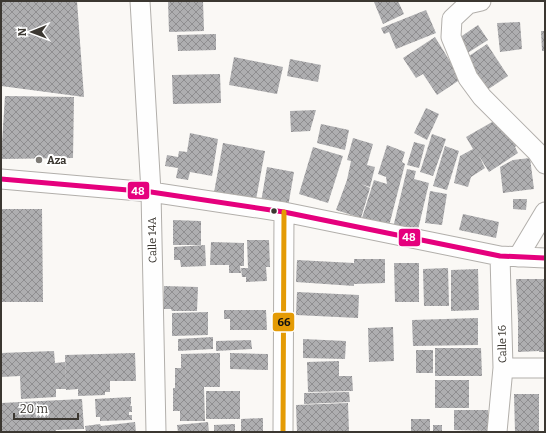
<svg xmlns="http://www.w3.org/2000/svg" width="546" height="433" font-family="Bitter,serif">
  <defs>
    <pattern id="building-cross-hatch" width="8" height="8" patternUnits="userSpaceOnUse"><rect width="8" height="8" fill="#aeaeb0"/><path d="M0 0l8 8M0 8l8-8" fill="none" stroke="#8f8e90"/></pattern>
  </defs>
  <rect width="100%" height="100%" fill="#faf8f5"/>
  <path fill="url(#building-cross-hatch)" d="M2,1h75l7,96 -83,-11z
    M168,1h35l1,30 -35,1z
    M377,1h21l6,13 -21,10 -9,-22z
    M426,10l10,23 -40,16 -7,-17 -5,2 -3,-6z
    M520,22l2,27 -22,3 -3,-29z
    M478,25l10,15 -22,14 -10,-14z
    M541,31h4v20h-3z
    M216,34v16l-38,1 -1,-16z
    M435,37l26,42 -24,16 -14,-21 -7,4 -13,-20z
    M487,44l21,32 -21,14 -21,-32z
    M234,57l49,10 -6,27 -48,-9z
    M290,59l31,6 -3,17 -31,-6z
    M220,74l1,29 -48,1 -1,-29z
    M5,96l69,1 -1,61 -72,1z
    M426,108l13,6 -12,26 -13,-7z
    M316,110l-6,21 -19,1 -1,-21z
    M499,118l20,26 -4,3 3,6 -29,19 -10,-16 6,12 -14,9 -3,10 -14,-4 6,-27 13,-7 -7,-12z
    M321,124l28,6 -4,20 -28,-7z
    M190,133l28,6 -6,37 -22,-4 -2,8 -12,-2 2,-10 -13,-2 2,-11 11,2 1,-6 8,1z
    M432,134l14,5 -13,37 -13,-4z
    M353,138l20,6 -6,21 8,2 -5,20 -9,-3 9,4 -9,30 -25,-8 11,-30 4,-19 -4,-1z
    M414,142l11,3 -6,23 -12,-3z
    M223,143l42,8 -10,54 -42,-7z
    M387,145l18,7 -3,10 3,2 -16,62 -27,-8 12,-38 13,4 -1,-7 -8,-3z
    M445,146l14,5 -12,39 -14,-4z
    M313,147l30,9 -15,47 -29,-9z
    M530,158l4,31 -31,4 -3,-26 13,-7z
    M267,167l27,5 -6,35 -27,-5z
    M407,169l9,2 -2,8 15,4 -12,51 -24,-6z
    M430,191l17,3 -5,31 -17,-2z
    M513,199h14l-1,11 -13,-1z
    M1,209h41l1,93h-42z
    M463,214l36,8 -3,16 -37,-8z
    M173,220l28,1v24h-28z
    M247,240h22l1,27h-4l1,14 -21,1v-5h-4l-1,-9h7z
    M211,242l33,1v23h-4l1,7h-12v-8h-19z
    M205,245l1,21 -25,1 -1,-7h-6v-13z
    M354,259h31v24l-31,1v2l-58,-4 1,-22 57,3z
    M394,263h25v39h-24z
    M448,268l1,38h-25l-1,-37z
    M478,269l1,41 -28,1v-41z
    M516,279h29v73h-6v-1l-21,1v-32z
    M164,286l34,1 -1,24h-25l-1,-2h-8z
    M297,292l62,3 -1,23 -62,-3z
    M224,310h42l1,20h-37v-11h-6z
    M208,312v23l-36,1v-23z
    M478,318v27l-65,1 -1,-26z
    M393,327l1,34 -25,1 -1,-34z
    M213,337v12l-35,2v-12z
    M303,339l43,2 -1,18 -42,-1z
    M251,340l1,9 -36,2v-10z
    M435,348h46l1,28h-47z
    M416,350h17v23h-17z
    M54,351l1,12 10,-1 1,27h-10v8l-35,2 -1,-23 -19,1v-24z
    M135,353l1,28h-26v11h-5v3l-27,1v-7l-12,1 -1,-35z
    M220,353v34h-16l1,34h-25v-10h-7v-23h2v-20h6v-14z
    M230,353l38,1v16l-38,-1z
    M339,361v15h13l1,15 -45,1 -1,-30z
    M435,380h34v28h-34z
    M206,391h34v28h-34z
    M349,392l1,10 -46,2v-11z
    M514,394h25v38h-24z
    M131,397v7l-1,2h2v6h-3v3h3v5l-32,1v-4h-4l-1,-18z
    M82,399l2,30 -28,1v2h-55v-29z
    M348,403l1,29h-52l-1,-27z
    M454,410h34v21l-34,-1z
    M263,418v14h-22v-13z
    M411,419h19v13h-19z
    M135,422l1,10h-50l-1,-6 15,-2 1,2z
    M208,422l1,10h-31l-1,-7z
    M235,424v8h-21v-7z
    M433,425h9v7h-9z"/>
  <g fill="none" stroke-linecap="round" stroke-linejoin="round">
    <g stroke="#b2afab" stroke-width="21">
      <path id="minor" d="M140,1l11,191 5,240
        M481,1l-13,3 -16,15 -1,18 17,41 14,19 55,55 8,12
        M1,179l150,13 133,20 216,44 45,2
        M518,257l27,-45
        M503,368h42
        M283,432l1,-220
        M497,432l6,-64 -3,-112"/>
    </g>
    <use href="#minor" stroke="#fefefe" stroke-width="19"/>
    <g stroke="#fff" stroke-width="8">
      <path id="bus-1" d="M1,179l150,13 133,20 216,44 45,2"/>
    </g>
    <g stroke="#fff" stroke-width="8">
      <path id="bus-2" d="M283,432l1,-220"/>
    </g>
    <use href="#bus-1" stroke="#e5007d" stroke-width="5"/>
    <use href="#bus-2" stroke="#e49b05" stroke-width="5"/>
  </g>
  <circle fill="#7e7b76" stroke="#fff" stroke-width="1.5" cx="39" cy="160" r="4"/>
  <circle fill="#3b3731" stroke="#fff" stroke-width="1.5" cx="274" cy="211" r="3.5"/>
  <g text-anchor="middle" stroke-width="4" stroke-linejoin="round" paint-order="stroke">
    <g font-size="11" font-weight="bold" fill="#3b3731" stroke="#fff" text-anchor="start">
      <text x="47" y="164">Aza</text>
    </g>
    <g font-size="11" fill="#3b3731" stroke="#fff">
      <text transform="translate(152 240) rotate(-91)" y="4">Calle 14A</text>
      <text transform="translate(502 344) rotate(-91)" y="4">Calle 16</text>
    </g>
  </g>
  <g stroke="#fff" stroke-width="1.5">
    <rect x="127" y="181" width="23" height="19" rx="4" fill="#e5007d"/>
    <rect x="398" y="228" width="23" height="19" rx="4" fill="#e5007d"/>
    <rect x="272" y="312" width="23" height="20" rx="4" fill="#e49b05"/>
  </g>
  <g font-size="11" text-anchor="middle" font-weight="bold" fill="#fff">
    <text x="138" y="195">48</text>
    <text x="409" y="241">48</text>
  </g>
  <g font-size="11" text-anchor="middle" font-weight="bold" fill="#111">
    <text x="284" y="326">66</text>
  </g>
  <rect width="546" height="433" fill="none" stroke="#3b3731" stroke-width="4"/>
  <g transform="translate(32 32) rotate(269)" stroke="#ffffff" stroke-width="3" paint-order="stroke">
  <path d="M0-3L7 15L0 10L-7 15Z" fill="#3b3731"/>
  <text y="-6" font-size="11" font-weight="bold" text-anchor="middle" fill="#3b3731">N</text>
  </g>
  <path d="M14 413v6h64v-6" fill="none" stroke="#3b3731" stroke-width="2"/>
  <text x="20" y="413" font-size="12" fill="#3b3731" stroke="#ffffff" stroke-width="3" paint-order="stroke">20 m</text>
</svg>
